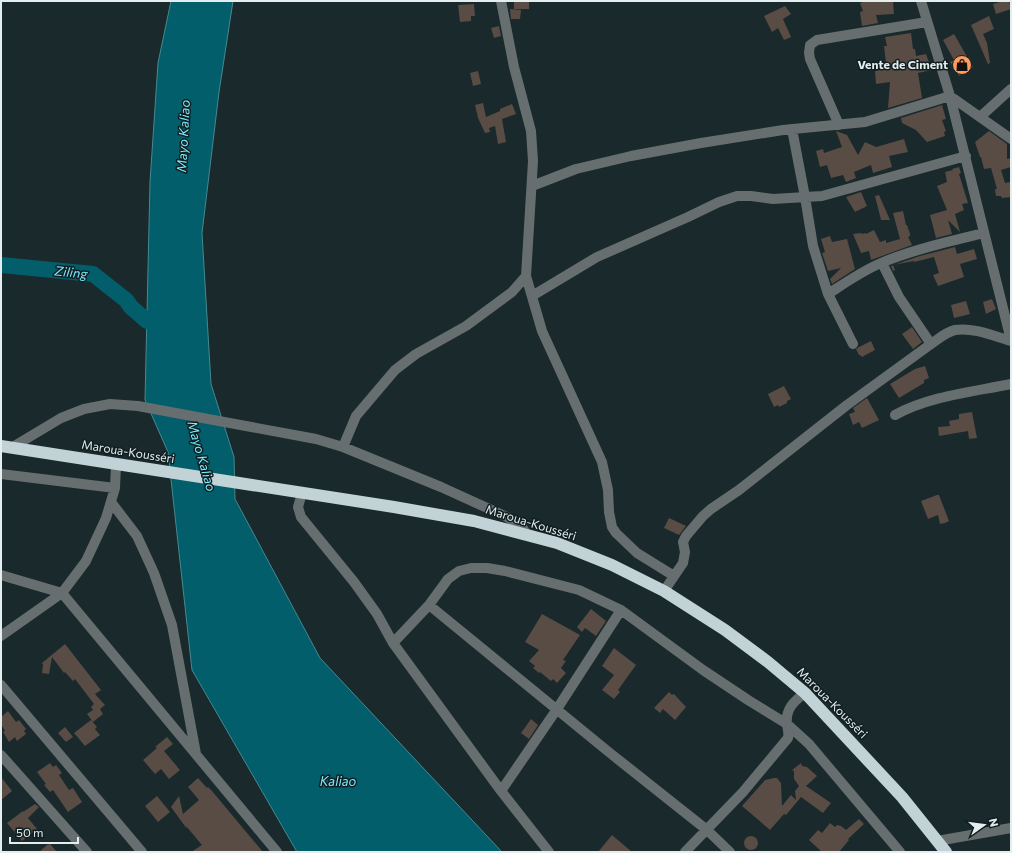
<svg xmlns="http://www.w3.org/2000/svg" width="1012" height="853" font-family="Commissioner,sans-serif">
  <rect width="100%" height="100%" fill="#1a292b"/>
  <path fill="#025e6a" stroke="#468992" d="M171,1h62l-14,91 -17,141 9,151 23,73 1,42 85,159 182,194h-205l-105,-182 -24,-218 -23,-52 5,-218 8,-119z"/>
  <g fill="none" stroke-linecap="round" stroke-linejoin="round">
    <path stroke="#025e6a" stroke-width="16" d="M1,265l92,9 33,26 5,7 16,14"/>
  </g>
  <path fill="#584c45" d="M514,1h15v8h-15z
    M866,1h27l1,13 -18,1 2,8 -16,3 -2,-14 3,-1 -3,-8z
    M1003,1h6l2,8 -15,5 -3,-10z
    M474,4l1,12h-4v5l-11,1 -2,-17z
    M785,6l6,8 -8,5 8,18 -7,3 -6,-12 -6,4 -8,-16z
    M510,9l11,1 -1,9h-9z
    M989,16l5,13 -11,5 4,9 3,20 -2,1 -17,-39z
    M499,26l2,10 -7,2 -3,-10z
    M911,33l2,16h2l1,7 10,-2 6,16 -14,3 4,25 -34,10 2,-26 -14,2 -1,-13 7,-2 -1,-5 5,-1 -2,-17h3l-2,-9z
    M954,34l19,33 -14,9 -9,-14 4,-2 -11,-20z
    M478,71l3,13 -8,2 -3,-13z
    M483,103l3,14 14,-6v-2l12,-5 4,10 -14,5 4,23 -8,2 -3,-18 -6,2 1,4 -5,1 -7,-15 -3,-13z
    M942,105l4,14 -4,1 4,11 -2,1 1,4 -18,6 -11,-12 -14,-7 -1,-5z
    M836,131l11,4 11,20 7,-13 11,5 28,-8 4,13 -19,4 3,11 -19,6 -2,-8 -17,7 2,6 -10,4 -3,-7 -12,3 -4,-13 -7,2 -4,-16 7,-2 1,4 18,-6z
    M989,131l18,13v15l4,-1v9l-10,3 4,13 6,-1v15l-9,1 -1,-2h-5l-1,-7h2l-6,-21 -7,1 -3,-12h-1l-5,-15z
    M959,167l2,6 -2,1 9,29 -6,1 2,6 -9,4 5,18 -12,-12 4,14 -16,4 -6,-23 17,-5 -10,-24 10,-4 -2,-10 8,-2 -1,-1z
    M861,192l6,14 -12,6 -9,-15z
    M879,195l11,25h-9l-6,-24z
    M903,211l3,14h1l3,9v2l-2,1 4,8 -41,15 -2,-9 -8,2 -8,-19 8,-1 1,1 3,-1 1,1 8,-4 6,12 6,-2v3l14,-4 -7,-26z
    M830,236l2,6 15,-3 8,30 -23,15 -2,-5 11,-11 -13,3 -6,-18 3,-1 -4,-13z
    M955,247l2,7 17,-5 3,10 -17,5 4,13 -26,9 -5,-11 6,-2 -5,-16 -20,5v-1l-21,4 2,5 -2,1 -2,-5 17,-6 12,-4z
    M992,299l4,10 -10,5 -3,-12z
    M966,301l4,13 -16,4 -3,-13z
    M912,327l10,15 -9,7 -11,-15z
    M871,341l4,9 -13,7 -2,-2h-1l-3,-6 3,-2z
    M925,366l4,12 -5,2v3l-25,15 -9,-14 25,-15z
    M784,386l7,13 -4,2v2l-8,4 -1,-2 -4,2 -6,-13z
    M867,398l12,22 -17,8 -3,-6 -6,3 -4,-11 6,-2 -2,-4z
    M972,412l5,26 -8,1 -1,-8 -29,5 -1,-9 12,-1 -1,-5 10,-2v-5z
    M937,495h2l10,26 -4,2 -5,1 -2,-9 -10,4 -7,-18z
    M669,518l17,8 -7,9 -15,-7z
    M591,609l15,12 -10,15 -11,-8 -3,4 -5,-5z
    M542,614l38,21 -17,25 3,1 -5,7 5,5 -9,10 -4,-4 -2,2 -11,-9 -1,1 -6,-5 2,-2 -6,-5 10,-11 -14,-8z
    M65,644l36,46 -6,4 10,11 -5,4 3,5 -10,8 -6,-8 6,-4 -2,-3 3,-3 -19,-25 -2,2 -8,-9 -1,1 -12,-16 -3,17 -7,-1 1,-8 -1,-2z
    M614,648l22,17 -18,25 2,2 -6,7 -12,-9 12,-15 -12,-9z
    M669,692l3,3 2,-1 12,13 -11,13 -12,-11 -3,4 -6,-5z
    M8,711l8,11 3,-2 7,9 -2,2 2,3 -9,7 -2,-4 -6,5 -6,-10 2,-1 -4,-7v-7z
    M531,719l7,6 -9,14 -8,-6z
    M91,720l6,7 -2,2 5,6 -15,11 -11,-13z
    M65,727l8,10 -7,5 -8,-9z
    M167,737l6,7 -9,7 16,19 -11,9 -8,-10 -6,5 -12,-14 14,-12 -2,-1z
    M50,763l3,4 3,-2 6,8 -3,2 10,15 4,-2 9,14 -14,10 -15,-22 -3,2 -6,-7 2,-1 -9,-12z
    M801,763l1,3 5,1 10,9 -11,10 25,17 -8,10 -22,-16 -15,18 -2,-1 -14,16 -28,-24 23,-26 9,-2h3l4,5 1,23 9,-11 5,5 -1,-9 4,-5 -5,-7v-8l-2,-1z
    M1,777l11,14 -11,9z
    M198,778l9,10 1,-1 4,4 51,61h-72l11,-7 -16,-19 1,3 -16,-22 8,-11 4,18 16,-14 -11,-13z
    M157,796l13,16 -12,10 -13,-16z
    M35,804l4,3 -11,11 9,11 -15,12 -15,-18 16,-12v1z
    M859,819l5,5 -16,15 1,1 -10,12h-17l-13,-12 9,-10 4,3 8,-10 5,4 2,-2 4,1 5,4z
    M612,835l20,17h-34z
    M744 843a7 7 0 1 1 14 0a7 7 0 1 1-14 0Z
    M50,844l7,8h-18l8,-7z"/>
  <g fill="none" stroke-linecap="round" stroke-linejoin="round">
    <path stroke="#676e6f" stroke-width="10" d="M921,1l29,95 61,244
      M980,117l31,-28
      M839,125l-29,-66 -1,-6 1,-8 7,-5 110,-18
      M792,129l13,68 8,49 15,48 25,50
      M532,186l44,-17 55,-13 70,-13 82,-13 82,-8 85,-26 61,43
      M882,263l17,34 32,47
      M526,276l16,55 60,131 6,28 1,22 3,15 4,6 21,20 37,23
      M828,294c17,-11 34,-23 53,-31 31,-13 70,-22 103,-30
      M532,296l65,-39 91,-40 31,-15 18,-6h14l22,3 49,-3 144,-40
      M895,415c35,-19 77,-23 116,-31
      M343,447l13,-31 39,-46 21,-16 50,-28 46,-34 14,-16 7,-115 -2,-30 -17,-64 -13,-66
      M11,448l50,-30 23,-9 26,-5 28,2 178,33 27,8 98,40 66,30 15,10 5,8
      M1,474l114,14
      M302,493l-4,14 3,10 53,65 23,32 16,29 108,148 48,61
      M111,502l26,34 17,37 18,52 24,129
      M1,575l61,18 215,259
      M664,591l19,-28 2,-11 -2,-10 3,-6 17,-20 8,-7 28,-19 108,-85 84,-61c7,-5 15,-12 24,-14 18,-3 39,6 56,11
      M429,605l181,148 97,77 23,22
      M1,636l61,-43 24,-32 20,-43 9,-30 1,-24
      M393,643l36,-38 19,-26 11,-8 12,-3h16l18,3 74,19 42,20 82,60 45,30 39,24 22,20 91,108
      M1,685l141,167
      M1,755l86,97
      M501,791l56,-82 64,-99
      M937,841l74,-13
      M685,852l58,-60 45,-54c1,-5 0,-8 -1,-13 -2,-16 7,-24 18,-32"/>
    <path stroke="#c1d3d6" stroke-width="12" d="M1,446l393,61 80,14 83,22 55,22 52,26 61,39 43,32 37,31 97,104 44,55"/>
  </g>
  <defs>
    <g id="shop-disc" transform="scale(1)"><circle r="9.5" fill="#ff9b5b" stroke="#111f22"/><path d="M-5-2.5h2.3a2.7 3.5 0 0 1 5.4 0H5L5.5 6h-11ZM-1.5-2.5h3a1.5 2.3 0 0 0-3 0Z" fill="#111"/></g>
  </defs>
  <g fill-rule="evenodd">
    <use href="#shop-disc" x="962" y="65"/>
  </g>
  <g text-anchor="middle" stroke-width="3" stroke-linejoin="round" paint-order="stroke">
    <g font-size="12" font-weight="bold" fill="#e4eeef" stroke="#111f22" text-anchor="end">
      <text x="948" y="69">Vente de Ciment</text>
    </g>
    <g font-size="12" fill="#e4eeef" stroke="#111f22">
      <text transform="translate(128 452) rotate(9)" y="4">Maroua-Kousséri</text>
      <text transform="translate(531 523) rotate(17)" y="4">Maroua-Kousséri</text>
      <text transform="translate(832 703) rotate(45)" y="4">Maroua-Kousséri</text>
    </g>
    <g font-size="13" font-style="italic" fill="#7aebfd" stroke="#111f22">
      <text transform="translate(183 136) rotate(-87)" y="5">Mayo Kaliao</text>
      <text transform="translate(71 272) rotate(6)" y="5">Ziling</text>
      <text transform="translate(202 456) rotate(74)" y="5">Mayo Kaliao</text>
      <text x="338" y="786">Kaliao</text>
    </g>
  </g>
  <rect width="1012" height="853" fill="none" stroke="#e4eeef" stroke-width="4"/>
  <g transform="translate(984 825) rotate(76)" stroke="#111f22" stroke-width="3" paint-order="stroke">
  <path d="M0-3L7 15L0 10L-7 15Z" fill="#e4eeef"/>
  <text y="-6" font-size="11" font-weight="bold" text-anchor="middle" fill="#e4eeef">N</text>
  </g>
  <path d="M10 837v6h68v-6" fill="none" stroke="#e4eeef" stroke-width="2"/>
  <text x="16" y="837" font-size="12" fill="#e4eeef" stroke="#111f22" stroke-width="3" paint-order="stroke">50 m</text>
</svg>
